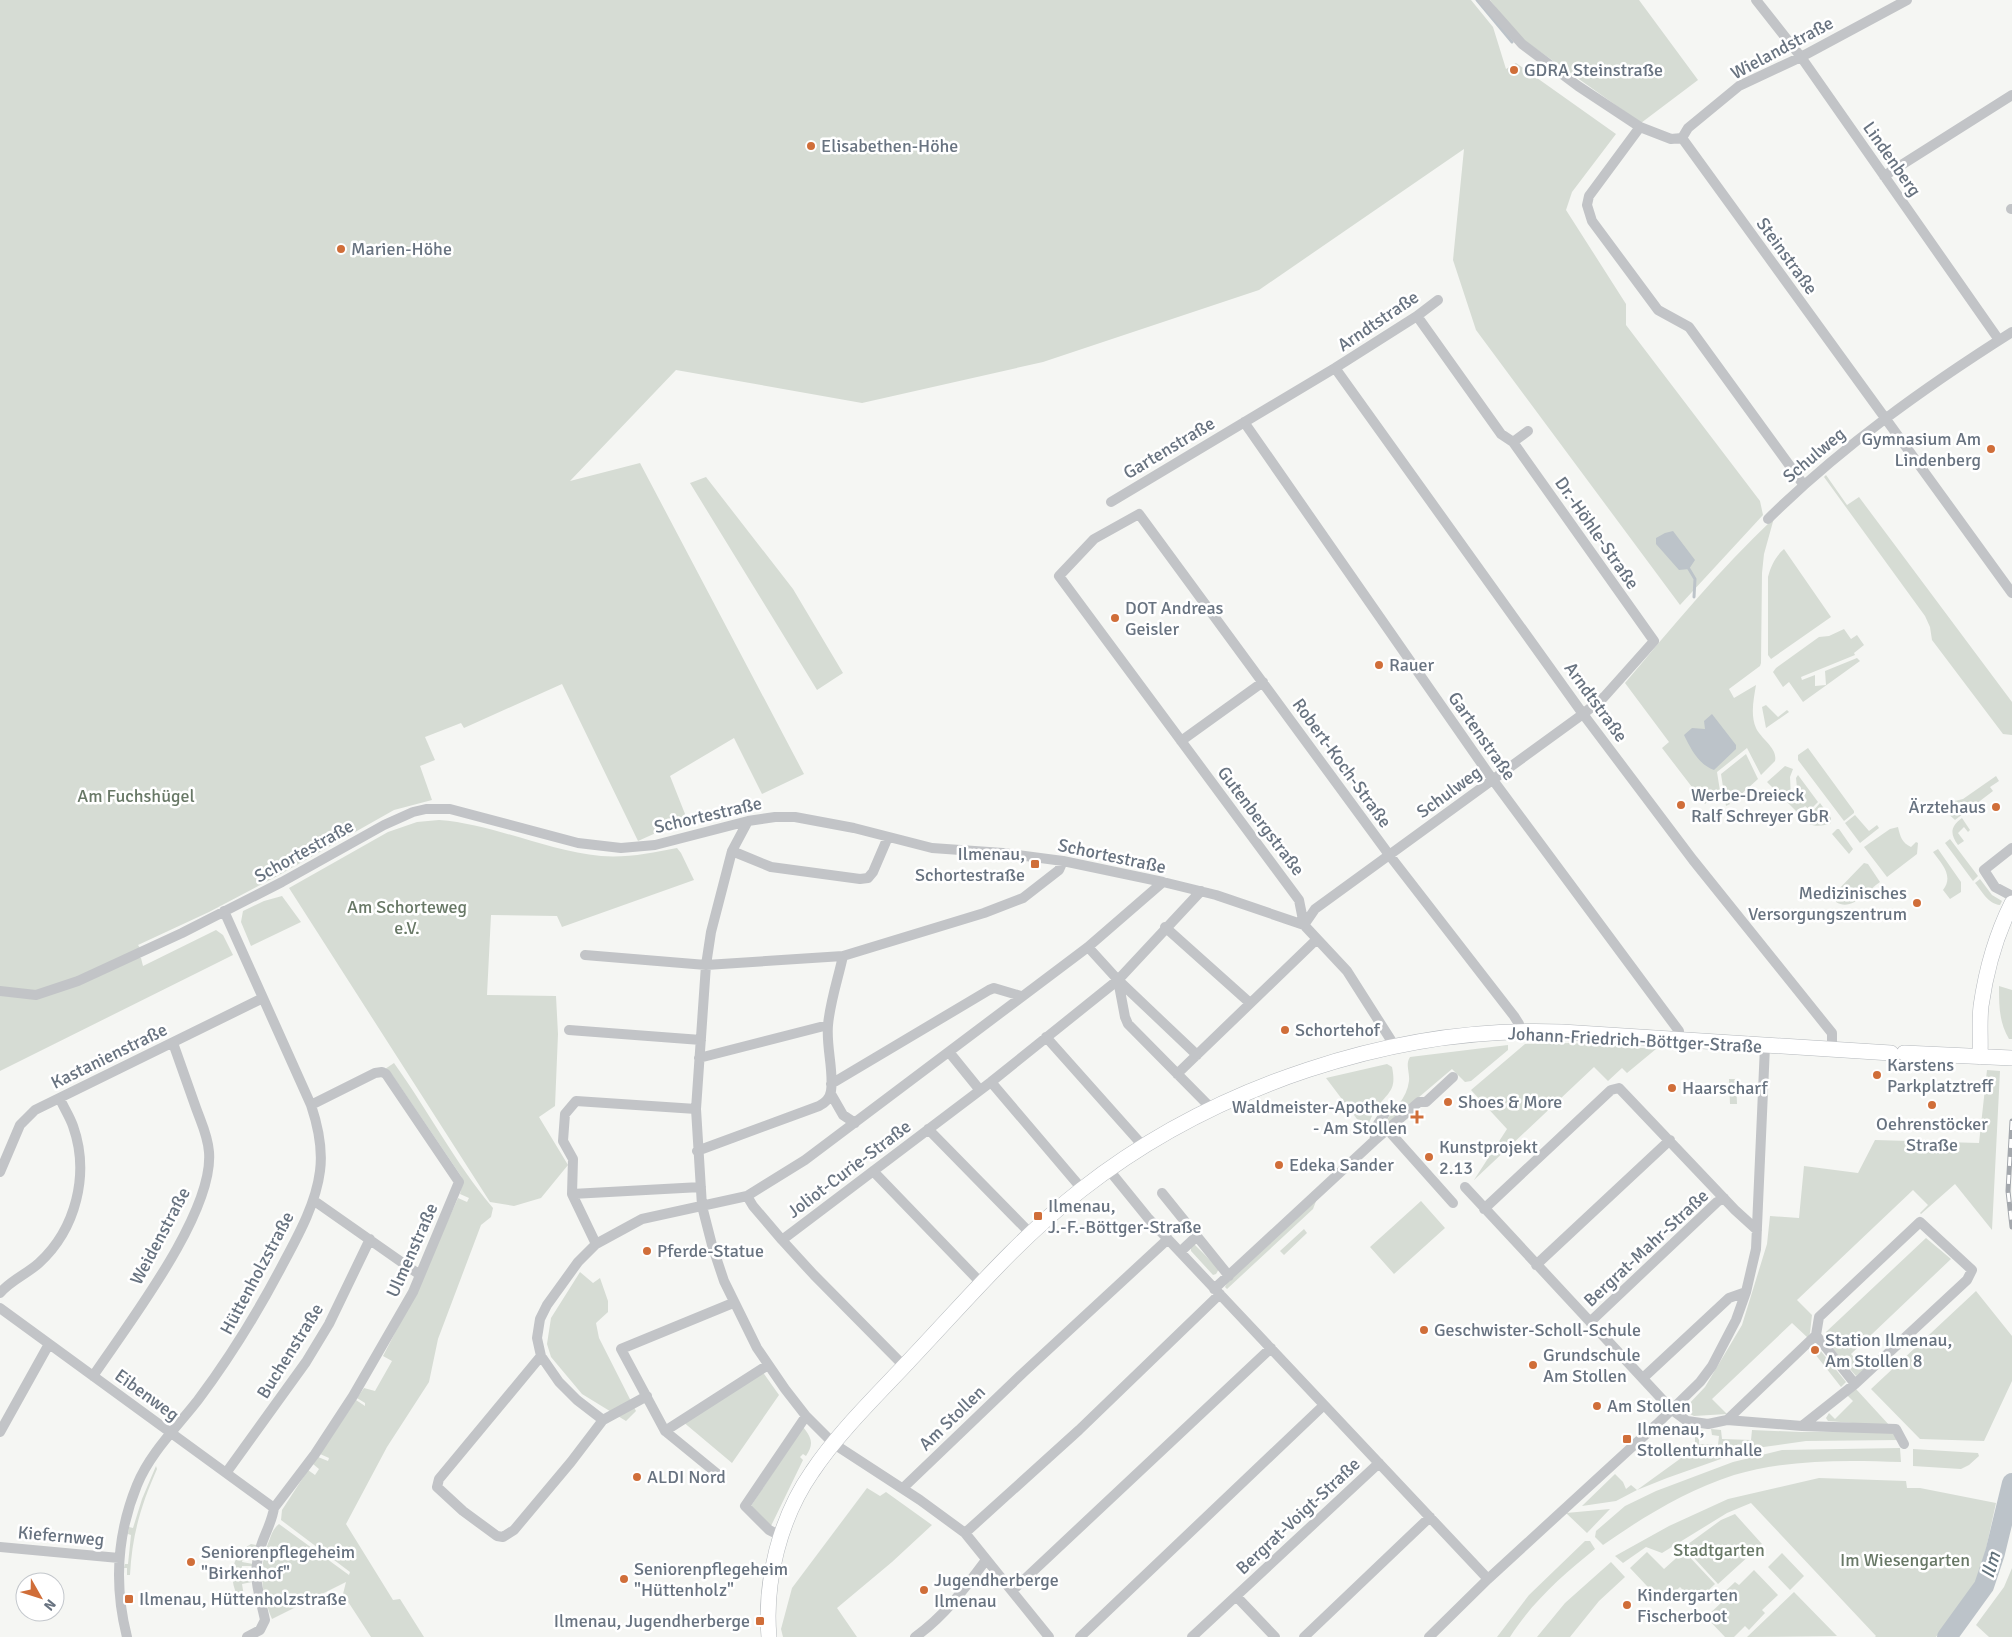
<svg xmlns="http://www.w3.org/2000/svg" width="2012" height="1637" font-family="Signika,sans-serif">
  <rect width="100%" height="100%" fill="#f5f6f3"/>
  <path fill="#d6dcd4" d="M0,0h1471l22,27 13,42 10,-6 100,71 -44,58 -6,18 60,94v21l134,176 3,14 -83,90 -204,-275 -23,-70 11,-111 -205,141 -216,72 -181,41 -186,-33 -106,111 70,-18 164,311 -42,20 -28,-56 -64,38 17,43 -49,22 -76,-157 -98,44 -3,-5 -36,14 10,23 -15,6 12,34 -38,10 -115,65 -70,37 -71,33 2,3 -2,10h3l2,8 73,-36 7,5 10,20 -233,116z
    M1490,0h149l59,80 -57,43 -123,-87z
    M1826,475l21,30 12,-8 153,205v33l-9,-1 -71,-94 -2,-13 -5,-11 -101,-139z
    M706,477l87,112 50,84 -26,17 -127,-207z
    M1774,518l-10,36 -2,19 -1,90 -1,3 -31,23 5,9 22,-13c-2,13 -6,29 0,43 5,11 22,20 19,33l-14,14 -14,-27 -30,24 3,19 -15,13 -43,-56 7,-6 -44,-59c48,-57 95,-114 149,-165z
    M1784,549l47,68 -60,42 -3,-4v-78c3,-11 7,-20 16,-28z
    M1844,629l7,10 6,-4 7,10 -10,8 1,2 -54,22 1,3 13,-5v11l11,-1 -1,-14 32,-13 3,3 -57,41 -14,-20 -6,5 -10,-15 3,-4 43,-31 10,-1z
    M1766,705l12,12 9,-7 2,2 -23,16 -4,-21z
    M1808,748l46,63v2l-10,8 -46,-61v-5z
    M1746,754l12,25 -21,19 -5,-4 -5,6 3,4 -4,2 -5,-32z
    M1785,766l8,3 -3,8 1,21h7l-2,-20 2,-3 20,27 -8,8 -5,-4 -7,7 -31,-31z
    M1996,776l3,5 -9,6 3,4 -38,29 -11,-10 11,-9 8,-2z
    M1820,803l11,15v5c-6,3 -16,4 -22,1l8,-8 -5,-4z
    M1855,815l14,16 8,-6 2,3 -19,15 -15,-20z
    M1962,818l8,12 -2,2 -4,-5 -6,6 6,8 -6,4c-8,-11 -8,-18 4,-27z
    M439,820c55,4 107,31 162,36 26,2 51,-3 76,-8l4,5 13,27 -132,47 -5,-11 -66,-1 -4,80 69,1 2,38 -3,72 -16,11 29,48 -27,33 -27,8 -24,-4 -201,-314 99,-56 29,-10z
    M1898,827c2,9 4,16 13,20l5,-5 2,1 -1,11 -30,23 -23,-30 26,-18z
    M1837,829h2l14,20 -4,5 -17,-20z
    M1950,839l28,37 -5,5 -28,-38z
    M1938,849l23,33v10l-11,7 -7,-9c11,-14 -1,-26 -10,-38z
    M1864,863l4,1 12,18c-13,9 -28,30 -44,20l-1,-9z
    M1980,879l12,16 10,6 -2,4c-12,-1 -18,-14 -25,-22z
    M282,896l19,26 -50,24 -10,-24 2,-11 21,-10z
    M1999,986l13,4v49h-3c-10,-17 -10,-33 -10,-53z
    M1571,1043l85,6 -29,24 -5,-5 -14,13 -14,-14 -120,113 33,-51 -36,-39 54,-46z
    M1508,1045v5l-37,31 -6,1 -13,-13 -67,57 -1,-3c10,-13 23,-25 25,-42 1,-9 -4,-16 1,-24z
    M394,1063c34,47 61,100 99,145l-2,9 -10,8 -43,114 -9,43 -42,65 -41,77 47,76 7,-1 24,38h-53l-28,-43 3,-12 -74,37c-11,-27 -14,-51 -3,-78 3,-8 4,-12 10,-17l70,51 1,-3 -69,-52 1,-10 26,-40 7,5 4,-6 -6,-5 5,-7 10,4 1,-3 -9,-4 36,-54 9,6v-3l-8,-5 7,-10 11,3 17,-30 -9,-5 27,-52 48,-106 9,4 2,-4 -9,-4 3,-13 -2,-5 -68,-100 -8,-7z
    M1387,1064l5,3c5,25 -4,24 -16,42 -5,7 -7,15 -10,22l-40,-53z
    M1987,1070l13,1 -8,159 -37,-46 -34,30 -1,-1 8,-8 -15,-15 -116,110 15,15 -2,18 -2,5 -16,-15 -80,76 15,15 -33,2 -6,-3 -2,-6 19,-20 37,-62 25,-81 3,-28 29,2 5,-52 54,7 17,-33 104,3z
    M1729,1079h7l1,25h-7z
    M1318,1196l-5,13 -86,80 -2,-2 2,-4z
    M1421,1201l24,27 -51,46 -24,-27z
    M1304,1229l3,4 -23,22 -4,-4z
    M1926,1238l25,21 -100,95 14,15 -9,7 -31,-36 1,-8z
    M1194,1244l25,25 -3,5 -3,1 -22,-24v-3z
    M580,1272l13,11 7,-5 8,23v11l-12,11 3,15 37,73 -10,10 -44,-27 -31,-37 -4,-13 4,-26z
    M1976,1291l36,45v45l-28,60 -64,-2 -49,-50z
    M1820,1350l26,32 -5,5 -26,-33z
    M762,1371l17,24 -47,68 -50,-42z
    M1856,1389l34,37 -62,-5 -2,-3 3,-5 6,6 18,-18 -6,-6z
    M803,1427c9,11 11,17 3,29l-3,-2 -3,3 3,3 -32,66 -20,-20z
    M1711,1429l10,1 1,9 29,1 1,-10 49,2 92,-1 6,9 -93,1 -57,8 -82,29 -30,12 -21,11 -34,5 33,-32 8,8 3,7 5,-4 6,5 58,-42v-17l8,-1 1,5h-5v9l19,1 1,-9 -7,-1z
    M1900,1448l1,14c-55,-2 -113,-3 -167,13 -47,15 -91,42 -131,70l-8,-8 1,-6 29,-25 31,-15 77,-29 49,-12z
    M1913,1449l65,4 1,3 -10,9 -8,4 -48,-3z
    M156,1466l1,3c-16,36 -25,66 -27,106h-3v-7h-3l1,-4h3l3,-29 -3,-1 1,-7 4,1 9,-29z
    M1819,1478l87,3 1,7h13l76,15 -17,78 -43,56h-61l1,-1 -125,-133 -24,10 -65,40 -16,-6 -23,16 -8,-7 54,-30 59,-27z
    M867,1488l13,8 6,-4 46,33 -40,37 -55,46 20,29h-74l-2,-8 11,-41z
    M1610,1509l-23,24 -21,-20z
    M1735,1514l27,30 -44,40 -34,-37 37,-27z
    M1585,1541h5l5,8c-31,25 -63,53 -85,88h-13l32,-42z
    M251,1544l5,1 -1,7 -10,-2 -3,12 11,2 -1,2h-10l-1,13h11v3l-10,2 2,12 10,-1 1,8 -4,1 -14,-9c-9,-19 -5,-41 14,-51z
    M1684,1551l31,33 -20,19 -15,-16 -17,16 -33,-35 17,-16 17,17z
    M1782,1553l22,23 -14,14 -22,-23z
    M1611,1562l14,15 -26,24 -29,36h-33l28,-34z
    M2012,1568v69h-23l-13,-12 28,-38z
    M1754,1570l24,25 -16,15 3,3 -16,17 -4,-4 -11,11h-9l-19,-20 16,-15 -4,-4 17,-16 4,3z
    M1794,1592l43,44 -90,1z"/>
  <path fill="#bcc3c9" d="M1673,531l22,29 -6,9 -10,1 -23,-26v-6l9,-5z
    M1712,714l24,31v4l-22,21c-16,-6 -23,-21 -30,-35l8,-7 13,1 -1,-8z"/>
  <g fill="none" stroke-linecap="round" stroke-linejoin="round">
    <path stroke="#bcc3c9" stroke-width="3" d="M1477,0l35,42
      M1689,569l6,10 -1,18"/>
    <path stroke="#bcc3c9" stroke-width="20" d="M1947,1637l37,-51 11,-33 17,-70"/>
    <g stroke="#b4b8bc" stroke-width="16">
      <path id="secondary" d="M1904,1053l108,5
        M1980,1057c1,-17 -1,-34 1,-51 5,-35 15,-71 31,-103
        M769,1637c-5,-56 11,-119 43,-165 25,-38 65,-77 96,-110 56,-59 109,-122 173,-172 131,-103 314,-165 481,-158l329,21"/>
    </g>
    <path stroke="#c2c4c7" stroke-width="10" d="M1483,0l39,44 56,42 62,41 31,12 11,-1 330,455
      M1756,0l45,57 198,283
      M1640,127l-51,69 -2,9 5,16 66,89 31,17 114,157
      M1682,138l6,-10 51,-42 62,-29 106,-57
      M1884,176l128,-81
      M2011,209h1
      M1335,368l248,346 110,146 139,173v17
      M1244,422l249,358 186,251v9
      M1513,442l15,-11
      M1111,502l224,-134 82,-52 21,-16
      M1768,519c73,-72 157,-132 244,-187
      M1181,741l82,-59
      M748,821l-16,30 -21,81 -5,33 -10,144 6,97 10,39 12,36 33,67 28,41 21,27 28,28 86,56 45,33 84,104
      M2012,848l-28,22 11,17 17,9
      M732,851l39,16 89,12 8,-1 5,-6 15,-35
      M1304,925l-5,-25 -240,-324 35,-37 45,-25 251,342 124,160 5,8v7
      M1304,925l11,-16 268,-195 21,-17 50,-56 -141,-199 -12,-8 -84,-118
      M1165,927l85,76
      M1088,947l30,33 79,75
      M585,955l121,10 137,-9 141,-43 39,-15 36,-28 4,-9
      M1118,980l7,37 3,7 84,85
      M0,991l36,4 42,-14 104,-48 100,-51 102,-57 29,-13 13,-3h24l128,34 43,5 34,-3 93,-24 27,-4h20l59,11 78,20 71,5 60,8 100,21 53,13 88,30 43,46 49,77
      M569,1030l132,10
      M1046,1037l98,110
      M949,1052l30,37
      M699,1058l129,-33
      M1177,1074l140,-135
      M991,1082l91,107
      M831,1084l158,-94 5,-2 27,8
      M831,1094l12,21 12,8
      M928,1129l102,104
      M1387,1129l66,74
      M1374,1141l45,-39h7l27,-25
      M697,1151l122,-45c6,-3 11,-8 12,-15 3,-20 -5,-44 -3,-66 2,-23 10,-46 15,-69
      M1109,1170l39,48 340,361
      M873,1171l109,113
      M0,1172l20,-47 15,-15 228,-112
      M1465,1187l207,223 15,11 21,3 19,-4 75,6 94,3 8,15
      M1162,1193l67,83
      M572,1194l129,-7
      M747,1196l6,10 29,34 209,-158 127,-102 83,-89
      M313,1200l107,75
      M1484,1209l127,-119 8,-2 116,122 22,20
      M782,1240l32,35 90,91
      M596,1244l-24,-50 1,-35 -10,-18 2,-27 11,-13 120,8
      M1180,1252l17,-16
      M1536,1265l134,-125
      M1214,1289l160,-148 4,-17 9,-14
      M0,1293c11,-13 27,-19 39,-30 37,-34 51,-89 34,-137 -3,-9 -9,-18 -13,-27
      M0,1308l274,200
      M1590,1322l127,-120 7,-4
      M1816,1335l39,49
      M541,1356l-102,123 -2,8 26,24 34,25 6,1 11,-7 57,-68 32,-42 44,-24
      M93,1376c35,-52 121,-163 116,-224 -1,-16 -8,-30 -13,-44 -8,-22 -15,-43 -23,-65
      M1643,1378l86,-80 17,-6
      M603,1420l-26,-20 -18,-18 -18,-26 -4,-18 3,-19 7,-14 31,-43 18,-18 46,-25 105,-23 58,-36 283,-213 75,-65
      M1727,1420l89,-85 3,-18 101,-95 52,48 -5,10 -112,104 -53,42
      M665,1431l103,-66
      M0,1432l49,-88
      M226,1473l80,-111 23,-38 41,-85
      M720,1476l-55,-45 -44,-82 112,-46
      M903,1488l121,-116 144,-133
      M274,1508l41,-54 38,-58 60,-104 46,-110 -73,-108 -4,-2 -7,1 -64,32
      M965,1533l114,-103 141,-136
      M781,1536l-12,-6 -24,-24 61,-90
      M0,1547l119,11
      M1012,1591l259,-243
      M1236,1596l39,41
      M127,1637c-13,-51 -10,-103 10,-152 13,-32 40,-58 61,-85 33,-44 61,-90 86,-138 15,-28 32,-59 36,-91 3,-22 -2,-45 -9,-66l-87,-194
      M247,1637l13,-7 5,-10c-6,-29 -14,-43 -4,-74 4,-13 11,-24 13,-38
      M915,1637c29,-20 50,-49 71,-77
      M1080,1637l244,-232
      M1192,1637l187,-174
      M1304,1637l126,-120
      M1429,1637l59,-58 169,-155 43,-42 12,-16 24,-46 10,-28 10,-43 9,-203"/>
    <use href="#secondary" stroke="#fff" stroke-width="15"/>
    <g stroke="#a3a7ac" stroke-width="5">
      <path id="rail" d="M2012,1121l-4,70 4,36"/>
    </g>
    <use href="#rail" stroke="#fff" stroke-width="3" stroke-dasharray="9" stroke-linecap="butt"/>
  </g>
  <g fill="#d06e39" stroke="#fff" stroke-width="2">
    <circle cx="1514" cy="70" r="5"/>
    <circle cx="811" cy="146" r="5"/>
    <circle cx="341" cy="249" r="5"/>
    <circle cx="1991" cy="449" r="5"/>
    <circle cx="1115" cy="618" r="5"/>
    <circle cx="1379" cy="665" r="5"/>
    <circle cx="1681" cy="805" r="5"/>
    <circle cx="1996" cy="807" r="5"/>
    <rect x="1030" y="859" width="10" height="10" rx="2.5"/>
    <circle cx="1917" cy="903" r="5"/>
    <circle cx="1285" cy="1030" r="5"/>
    <circle cx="1877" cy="1075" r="5"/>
    <circle cx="1672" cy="1088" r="5"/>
    <circle cx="1448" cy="1102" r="5"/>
    <circle cx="1932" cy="1105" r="5"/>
    <path d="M1414.5 1109.5h5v5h5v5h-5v5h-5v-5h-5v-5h5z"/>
    <circle cx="1429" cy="1157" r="5"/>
    <circle cx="1279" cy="1165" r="5"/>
    <rect x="1033" y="1211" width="10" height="10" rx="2.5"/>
    <circle cx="647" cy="1251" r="5"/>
    <circle cx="1424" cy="1330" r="5"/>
    <circle cx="1815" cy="1350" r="5"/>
    <circle cx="1533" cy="1365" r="5"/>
    <circle cx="1597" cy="1406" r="5"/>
    <rect x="1622" y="1434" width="10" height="10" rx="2.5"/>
    <circle cx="637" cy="1477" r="5"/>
    <circle cx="191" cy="1562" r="5"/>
    <circle cx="624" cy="1579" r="5"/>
    <circle cx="924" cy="1590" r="5"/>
    <rect x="124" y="1594" width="10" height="10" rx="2.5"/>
    <circle cx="1627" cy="1605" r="5"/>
    <rect x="755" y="1616" width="10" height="10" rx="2.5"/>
  </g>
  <g text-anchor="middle" stroke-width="5" stroke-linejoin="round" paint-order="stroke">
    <g font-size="18" fill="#687380" stroke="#fff">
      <text transform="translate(1782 48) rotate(-28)" y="6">Wielandstraße</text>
      <text transform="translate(1892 159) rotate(55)" y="6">Lindenberg</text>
      <text transform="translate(1787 256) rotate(54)" y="6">Steinstraße</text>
      <text transform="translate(1378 321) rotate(-34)" y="6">Arndtstraße</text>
      <text transform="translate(1169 448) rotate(-31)" y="6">Gartenstraße</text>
      <text transform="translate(1814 455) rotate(-40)" y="6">Schulweg</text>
      <text transform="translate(1597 533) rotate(55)" y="6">Dr.-Höhle-Straße</text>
      <text transform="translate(1596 702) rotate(54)" y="6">Arndtstraße</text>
      <text transform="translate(1482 736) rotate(55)" y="6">Gartenstraße</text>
      <text transform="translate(1342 763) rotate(54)" y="6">Robert-Koch-Straße</text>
      <text transform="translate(1449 792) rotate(-36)" y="6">Schulweg</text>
      <text transform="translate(708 815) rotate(-13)" y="6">Schortestraße</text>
      <text transform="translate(1261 821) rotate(53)" y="6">Gutenbergstraße</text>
      <text transform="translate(304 851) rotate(-29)" y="6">Schortestraße</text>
      <text transform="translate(1112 856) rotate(12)" y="6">Schortestraße</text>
      <text transform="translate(1635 1040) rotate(3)" y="6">Johann-Friedrich-Böttger-Straße</text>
      <text transform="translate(109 1056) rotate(-26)" y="6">Kastanienstraße</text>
      <text transform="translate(849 1169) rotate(-37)" y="6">Joliot-Curie-Straße</text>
      <text transform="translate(160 1236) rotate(-62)" y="6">Weidenstraße</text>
      <text transform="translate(1646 1248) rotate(-43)" y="6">Bergrat-Mahr-Straße</text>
      <text transform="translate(412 1250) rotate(-66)" y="6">Ulmenstraße</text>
      <text transform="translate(257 1273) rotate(-62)" y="6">Hüttenholzstraße</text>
      <text transform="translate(290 1351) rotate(-58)" y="6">Buchenstraße</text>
      <text transform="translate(147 1395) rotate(36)" y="6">Eibenweg</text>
      <text transform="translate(952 1418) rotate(-44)" y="6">Am Stollen</text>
      <text transform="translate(1298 1516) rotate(-43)" y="6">Bergrat-Voigt-Straße</text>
      <text transform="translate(61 1536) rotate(5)" y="6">Kiefernweg</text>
    </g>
    <g font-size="18" fill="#687380" stroke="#fff" text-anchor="start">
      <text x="1524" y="76">GDRA Steinstraße</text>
      <text x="821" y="152">Elisabethen-Höhe</text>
      <text x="351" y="255">Marien-Höhe</text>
      <text x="1981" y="445" text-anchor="end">Gymnasium Am<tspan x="1981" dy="21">Lindenberg</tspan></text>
      <text x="1125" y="614">DOT Andreas<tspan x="1125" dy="21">Geisler</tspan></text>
      <text x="1389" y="671">Rauer</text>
      <text x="1691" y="801">Werbe-Dreieck<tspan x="1691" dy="21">Ralf Schreyer GbR</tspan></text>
      <text x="1986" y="813" text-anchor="end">Ärztehaus</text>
      <text x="1025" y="860" text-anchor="end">Ilmenau,<tspan x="1025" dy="21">Schortestraße</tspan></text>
      <text x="1907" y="899" text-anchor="end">Medizinisches<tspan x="1907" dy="21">Versorgungszentrum</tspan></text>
      <text x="1295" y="1036">Schortehof</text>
      <text x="1887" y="1071">Karstens<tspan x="1887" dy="21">Parkplatztreff</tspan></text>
      <text x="1682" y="1094">Haarscharf</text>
      <text x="1458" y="1108">Shoes &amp; More</text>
      <text x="1407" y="1113" text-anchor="end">Waldmeister-Apotheke<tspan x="1407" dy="21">- Am Stollen</tspan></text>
      <text x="1932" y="1130" text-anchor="middle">Oehrenstöcker<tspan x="1932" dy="21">Straße</tspan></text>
      <text x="1439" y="1153">Kunstprojekt<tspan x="1439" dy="21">2.13</tspan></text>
      <text x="1289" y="1171">Edeka Sander</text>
      <text x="1048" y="1212">Ilmenau,<tspan x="1048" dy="21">J.-F.-Böttger-Straße</tspan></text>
      <text x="657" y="1257">Pferde-Statue</text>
      <text x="1434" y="1336">Geschwister-Scholl-Schule</text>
      <text x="1825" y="1346">Station Ilmenau,<tspan x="1825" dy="21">Am Stollen 8</tspan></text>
      <text x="1543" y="1361">Grundschule<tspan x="1543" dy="21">Am Stollen</tspan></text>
      <text x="1607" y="1412">Am Stollen</text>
      <text x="1637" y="1435">Ilmenau,<tspan x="1637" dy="21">Stollenturnhalle</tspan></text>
      <text x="647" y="1483">ALDI Nord</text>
      <text x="201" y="1558">Seniorenpflegeheim<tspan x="201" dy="21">"Birkenhof"</tspan></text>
      <text x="634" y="1575">Seniorenpflegeheim<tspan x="634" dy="21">"Hüttenholz"</tspan></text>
      <text x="934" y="1586">Jugendherberge<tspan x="934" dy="21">Ilmenau</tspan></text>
      <text x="1637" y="1601">Kindergarten<tspan x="1637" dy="21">Fischerboot</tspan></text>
      <text x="139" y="1605">Ilmenau, Hüttenholzstraße</text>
      <text x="750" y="1627" text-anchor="end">Ilmenau, Jugendherberge</text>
    </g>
    <g font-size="18" fill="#687866" stroke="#fff">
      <text x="136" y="802">Am Fuchshügel</text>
      <text x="407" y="913">Am Schorteweg<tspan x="407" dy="21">e.V.</tspan></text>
      <text x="1719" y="1556">Stadtgarten</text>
      <text x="1905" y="1566">Im Wiesengarten</text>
    </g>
    <g font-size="19" font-style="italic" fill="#63737d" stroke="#fff">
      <text transform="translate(1990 1565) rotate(-74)" y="7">Ilm</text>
    </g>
  </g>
  <g transform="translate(40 1597) rotate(129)"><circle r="24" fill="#ffffff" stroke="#c3c7cc"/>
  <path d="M0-4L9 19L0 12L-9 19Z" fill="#d06e39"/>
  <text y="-8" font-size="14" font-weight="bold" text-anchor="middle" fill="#687380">N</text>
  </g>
</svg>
